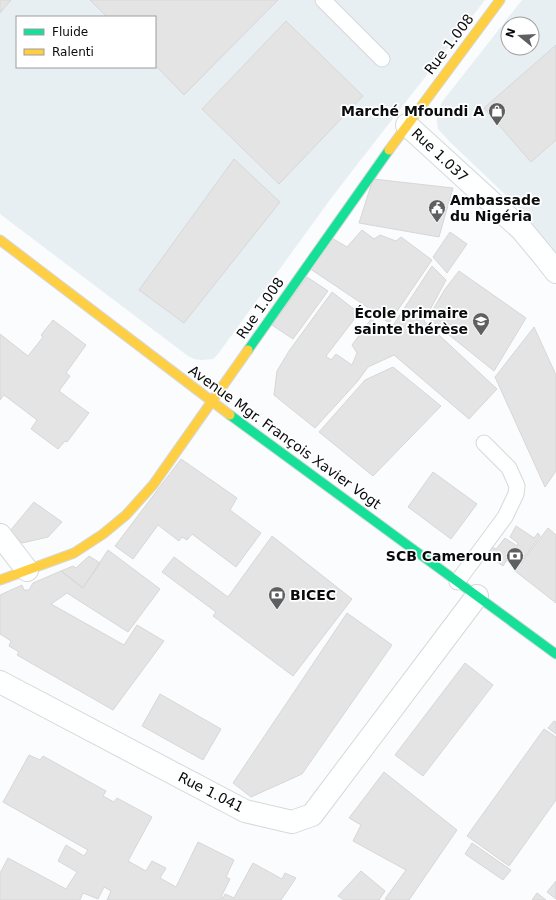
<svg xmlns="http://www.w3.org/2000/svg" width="556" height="900" font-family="'DejaVu Sans',sans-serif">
  <rect width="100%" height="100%" fill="#fafcfe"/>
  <path fill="#e8eff3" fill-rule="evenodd" d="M0,0h485l-153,197 -114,157 -5,5 -12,1 -7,-1 -6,-3 -188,-142zM17,17h138v50h-138z
    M522,0h34v252l-16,-19 -26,-30 -64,-61 -12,-13 -1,-6v-7l2,-7 3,-7zM508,24h24v24h-24z"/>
  <path fill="#e4e4e4" stroke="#d7d7d7" d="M0,0h11l-11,13z
    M90,0h188l-94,95 -29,-30v-48h-48z
    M286,21l77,75 -84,88 -77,-75z
    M556,45v95l-25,22 -47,-54z
    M234,159l46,43 -96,121 -45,-33z
    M373,179l80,9 -14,49 -80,-14z
    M362,230l12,9 6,-4 16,6 5,-4 31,23 -43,63 -19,-14 -61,-41 21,-31 17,10z
    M450,232l17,12 -20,29 -14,-16z
    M432,266l14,14 -22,41 73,68 -28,30 -75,-64 -26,12 -11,15 -42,46 -41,-33 3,-24 12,-20 43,-59 27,21 -33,43 5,4 5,-6 16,11 5,-12 -5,-8 19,-26 17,14z
    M459,271l67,47 -32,53 -66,-53 17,-29z
    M307,277l21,14 -35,48 -21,-14z
    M53,320l33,25 -20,28 4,3 -11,15 30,22 -22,29 -2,-1 -7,8 -27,-20 6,-9 -33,-25 -4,5v-66l28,22 15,-19 -2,-2z
    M534,327l22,48v96l-11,16 -50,-110z
    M393,367l48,39 -68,70 -54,-44 46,-52z
    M181,459l56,39 -7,12 31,23 -25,34 -44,-33 -5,6 -5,-3 -3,4 -21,-16 -25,34 -18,-13z
    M433,472l44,32 -26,35 -43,-32z
    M34,502l28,20 -14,15 -26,6 -12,-12z
    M516,526l18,12 4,-5 2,3 -17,23 -10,-8 -10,15 -16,-11 5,-8 4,2 9,-11 12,8 1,-3 -8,-6z
    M548,528l8,7v68l-41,-32z
    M272,536l80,63 -59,77 -80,-60 3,-4 -54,-40 12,-15 54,40z
    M108,550l52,39 -32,43 -61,-39 -16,11 73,41 13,-20 27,16 -51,69 -96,-55 2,-3 -10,-6 2,-5 -11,-7v-39l22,-10 2,5h5l4,-7 28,-12 22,17z
    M89,556l11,7 -17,25 -22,-17 12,-5 3,2z
    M347,613l45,32 -90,129 -51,23 -18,-14z
    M465,663l28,22 -70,91 -28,-21z
    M160,694l61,35 -18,31 -61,-34z
    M554,721l2,1v12l-8,-6z
    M544,729l12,8v63l-47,66 -42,-30z
    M29,755l11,5 3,-4 63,35 -3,5 11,6 3,-4 35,19 -24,44 18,10 6,-10 14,7 -6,10 16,9 22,-45 36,18 -8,17 4,2 -9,18 2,1 2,-4 9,4 19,-35 29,16 3,-6 11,5 -15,22h-174l4,-9 -7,-4 -6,12 -15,-6 -3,7h-80v-27l8,-15 58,31 11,-17 -19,-11 8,-16 18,11 4,-6 -85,-48z
    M384,772l73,58 -48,70h-21l-3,-1 21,-29 -53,-29 8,-16 -12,-7z
    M472,843l39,27 -8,10 -38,-26z
    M361,871l24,20 -6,9h-35l-6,-4z
    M556,881v18l-9,-7z
    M537,893l9,7h-14z"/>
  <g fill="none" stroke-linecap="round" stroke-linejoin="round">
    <g stroke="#d6d8d9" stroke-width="17">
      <path id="lane" d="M323,0l59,59
        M457,582l48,-65 11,-23 1,-8 -8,-18 -25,-25"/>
    </g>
    <g stroke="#d6d8d9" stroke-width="24">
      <path id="street" d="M407,125l115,105 24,29 10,13
        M0,535l27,35
        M0,682l245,129 47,11 20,-7 165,-219"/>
    </g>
    <g stroke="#d6d8d9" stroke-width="11">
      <path id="fast" d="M248,350l141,-200
        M230,415l326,239"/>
    </g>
    <g stroke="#d6d8d9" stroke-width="11">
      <path id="slow" d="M389,150l111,-150
        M0,240l230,175
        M0,580l74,-27 29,-19 23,-19 27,-30 95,-135"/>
    </g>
    <use href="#lane" stroke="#feffff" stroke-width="15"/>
    <use href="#street" stroke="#feffff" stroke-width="22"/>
    <use href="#fast" stroke="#16e098" stroke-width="9"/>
    <use href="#slow" stroke="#ffcf43" stroke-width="9"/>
  </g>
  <defs>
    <g id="shop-pin" transform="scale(0.9)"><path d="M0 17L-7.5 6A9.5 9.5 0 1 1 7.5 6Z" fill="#5e5f61" stroke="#fff"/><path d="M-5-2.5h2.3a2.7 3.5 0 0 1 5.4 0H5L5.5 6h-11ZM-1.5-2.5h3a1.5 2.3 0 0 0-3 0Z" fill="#fff"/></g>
    <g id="civic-pin" transform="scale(0.9)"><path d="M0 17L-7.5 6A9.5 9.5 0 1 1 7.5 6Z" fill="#5e5f61" stroke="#fff"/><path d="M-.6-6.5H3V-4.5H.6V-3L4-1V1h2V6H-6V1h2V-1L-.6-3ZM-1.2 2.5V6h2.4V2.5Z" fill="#fff"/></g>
    <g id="school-pin" transform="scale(0.9)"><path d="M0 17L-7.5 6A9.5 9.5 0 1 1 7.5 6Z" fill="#5e5f61" stroke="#fff"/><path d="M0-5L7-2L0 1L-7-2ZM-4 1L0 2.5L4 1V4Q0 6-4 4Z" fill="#fff"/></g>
    <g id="bank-pin" transform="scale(0.9)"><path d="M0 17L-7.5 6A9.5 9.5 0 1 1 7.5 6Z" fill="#5e5f61" stroke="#fff"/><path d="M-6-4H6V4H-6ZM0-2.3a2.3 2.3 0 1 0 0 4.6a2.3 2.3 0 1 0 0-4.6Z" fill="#fff"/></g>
  </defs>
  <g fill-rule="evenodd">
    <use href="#shop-pin" x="497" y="111"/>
    <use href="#civic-pin" x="437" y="208"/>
    <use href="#school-pin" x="481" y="321"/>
    <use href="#bank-pin" x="515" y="556"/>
    <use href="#bank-pin" x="277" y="595"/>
  </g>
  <g text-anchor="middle" stroke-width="3.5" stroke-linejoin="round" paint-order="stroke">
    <g font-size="14" fill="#0a0b0d" stroke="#fff">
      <text transform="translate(449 44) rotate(-53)" y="5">Rue 1.008</text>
      <text transform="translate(440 155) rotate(43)" y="5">Rue 1.037</text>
      <text transform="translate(260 308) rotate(-55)" y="5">Rue 1.008</text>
      <text transform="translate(285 437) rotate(36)" y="5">Avenue Mgr. François Xavier Vogt</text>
      <text transform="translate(211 792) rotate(27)" y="5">Rue 1.041</text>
    </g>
    <g font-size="14" font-weight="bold" fill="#0a0b0d" stroke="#fff" text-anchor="end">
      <text x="484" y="116">Marché Mfoundi A</text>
      <text x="450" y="205" text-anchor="start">Ambassade<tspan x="450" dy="16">du Nigéria</tspan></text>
      <text x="468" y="318">École primaire<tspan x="468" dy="16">sainte thérèse</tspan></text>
      <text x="502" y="561">SCB Cameroun</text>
      <text x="290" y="600" text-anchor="start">BICEC</text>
    </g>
  </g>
  <rect x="16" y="16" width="140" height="52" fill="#ffffff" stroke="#9d9d9e"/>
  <rect x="24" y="29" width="20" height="6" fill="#16e098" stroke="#9d9d9e"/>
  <text x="52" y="36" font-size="12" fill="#0a0b0d">Fluide</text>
  <rect x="24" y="49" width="20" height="6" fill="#ffcf43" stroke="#9d9d9e"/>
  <text x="52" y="56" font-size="12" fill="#0a0b0d">Ralenti</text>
  <g transform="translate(520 36) rotate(288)"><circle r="19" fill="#ffffff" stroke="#9d9d9e"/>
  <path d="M0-3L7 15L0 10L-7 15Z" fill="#5e5f61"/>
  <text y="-6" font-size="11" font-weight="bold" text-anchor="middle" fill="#0a0b0d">N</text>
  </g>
</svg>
